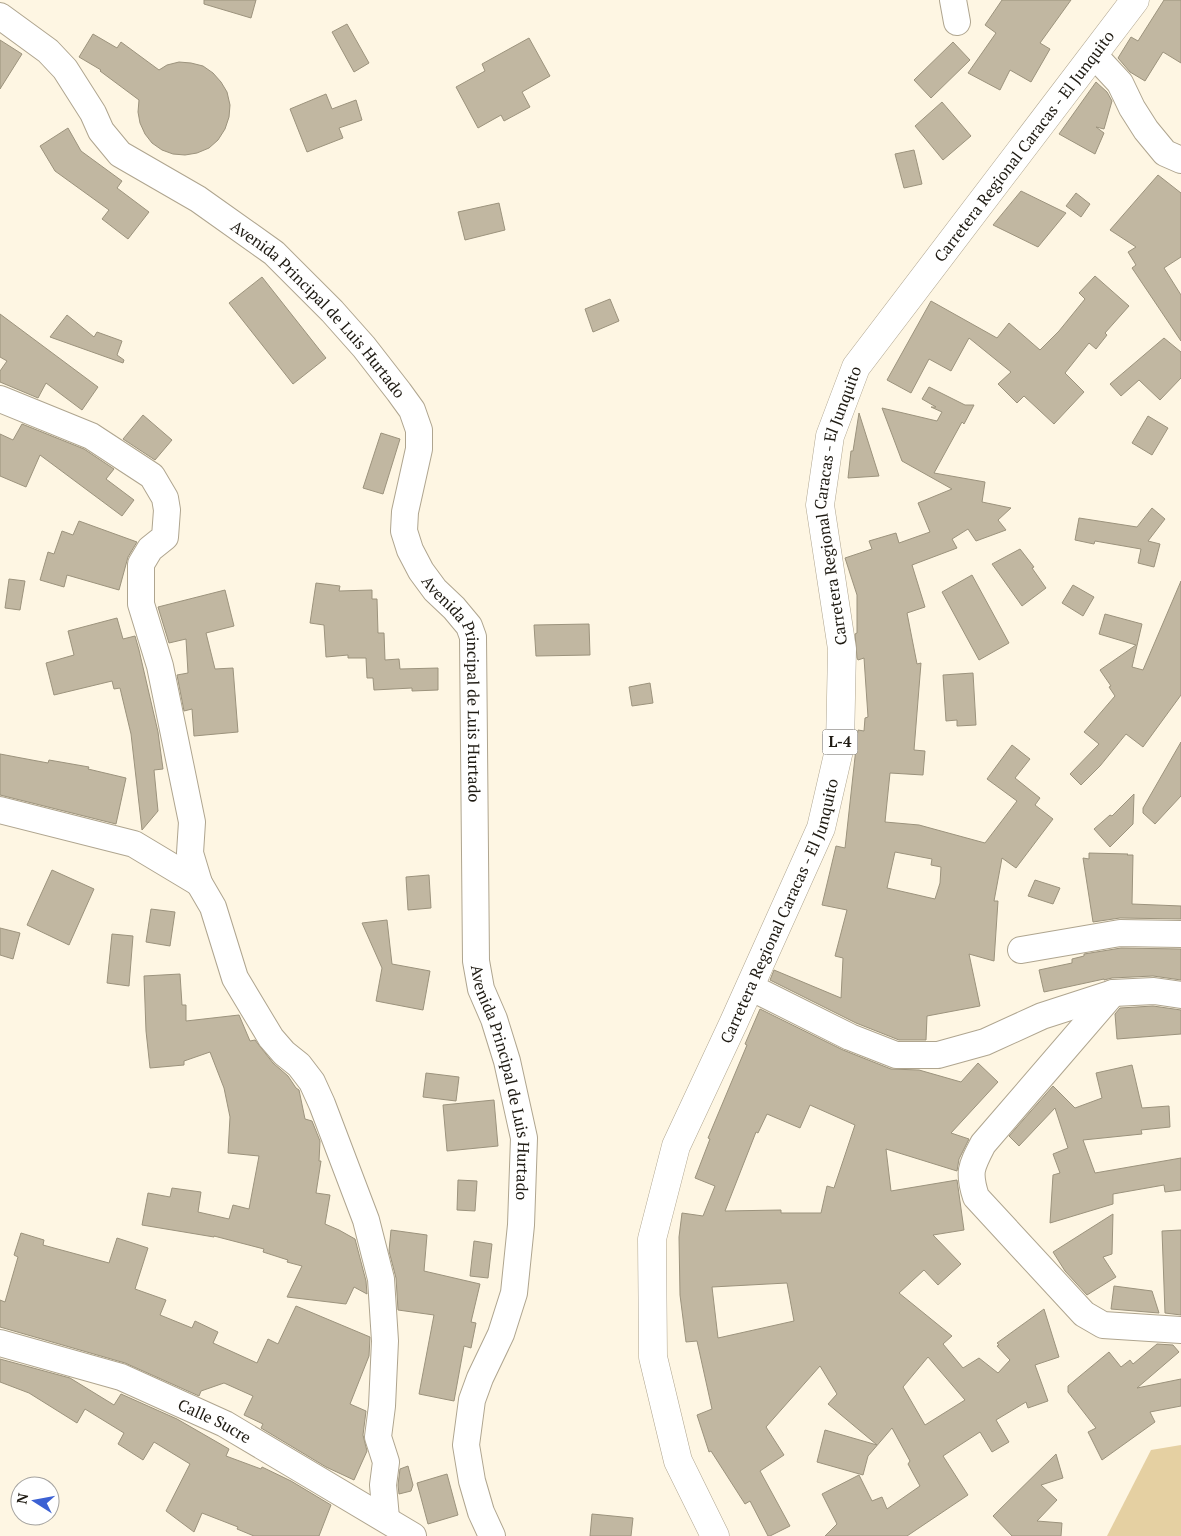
<svg xmlns="http://www.w3.org/2000/svg" width="1181" height="1536" font-family="'PT Serif',serif">
  <rect width="100%" height="100%" fill="#fef6e3"/>
  <path fill="#e5d0a2" d="M1181,1445v91h-74l44,-86z"/>
  <path fill="#c1b7a1" stroke="#9c937d" fill-rule="evenodd" d="M204,0h52l-5,18 -47,-14z
    M1002,0h69l-31,43 10,6 -19,33 -21,-12 -10,20 -32,-17 28,-40 -11,-8z
    M1164,0h17v63l-18,-11 -18,29 -15,-9 -12,-14 13,-21 7,4z
    M347,24l22,39 -15,9 -22,-40z
    M93,34l24,14 4,-6 38,28 8,-5 12,-3 12,1 12,3 10,7 8,9 6,10 3,13 -1,12 -4,12 -7,11 -9,8 -12,5 -12,2 -12,-1 -11,-4 -10,-7 -7,-9 -5,-11 -2,-11 1,-12 -39,-29 1,-1 -22,-13z
    M529,38l21,38 -28,16 8,15 -26,14 -3,-6 -23,13 -22,-41 29,-16 -3,-7z
    M0,40l22,14 -22,35z
    M953,42l17,18 -39,38 -17,-18z
    M1096,82l11,10 5,9 -8,28 -8,-2 8,6 -9,21 -36,-20z
    M326,94l6,15 24,-9 6,20 -23,8 4,10 -36,14 -17,-43z
    M942,102l29,34 -28,24 -28,-34z
    M68,128l13,23 41,30 -5,7 32,24 -21,27 -26,-20 7,-9 -54,-39 -15,-25z
    M914,150l8,34 -18,4 -9,-34z
    M1158,175l23,18v64l-17,11 17,27v46l-49,-73 4,-3 -8,-13 8,-5 -26,-17z
    M1021,191l45,22 -28,34 -45,-22z
    M1076,193l14,11 -9,13 -15,-11z
    M499,203l6,27 -40,10 -7,-28z
    M1095,276l34,30 -24,27 2,2 -11,14 -7,-6 -24,30 19,19 -30,32 -30,-28 -7,7 -19,-19 13,-12 -42,-34 -18,33 -22,-12 -18,34 -24,-13 44,-79 66,37 12,-15 31,27 19,-19 26,-32 -6,-6z
    M262,277l64,81 -33,26 -64,-81z
    M610,299l9,22 -26,11 -8,-23z
    M0,314l98,73 -16,23 -36,-27 -8,15 -38,-16v-11l7,-10 -7,-4z
    M67,315l27,22 3,-5 25,9 -5,14 7,5 -1,3 -73,-26z
    M1164,338l17,14v26l-21,22 -21,-20 -18,16 -11,-12z
    M929,387l36,18h9l-10,19 -2,-2 -28,51 51,9 -3,20 29,6 -13,12 8,10 -30,11 -8,-12 -16,10 5,9 -45,17 13,42 -18,6 10,51 4,-1 -7,87 11,1 -2,24 -33,-2 -5,49 34,3 66,18 32,-42 -30,-22 25,-34 18,14 -15,19 25,20 -5,7 18,14 -37,49 -14,-10 -8,43h4l-4,60 -25,-7 11,52 -53,10 -1,24h-27l-43,-17 -86,-43 4,-10 67,28 2,-40 -8,-2 12,-46 -25,-5 14,-59 9,2 13,-118 6,1 1,-13 3,-1 -4,-59 -6,2 -1,-2 -2,-24 2,-1v-38l-12,-37 27,-9 -3,-8 27,-8 3,10 31,-11 -12,-29 34,-14 -50,-28 -20,-53 55,13 5,-9 -11,-5h5l-14,-8zM895,852l37,7 -1,6 10,2 -1,16 -5,16 -48,-11z
    M859,413l20,63 -31,2 3,-27h2z
    M143,415l29,25 -17,20 -32,-21z
    M1148,416l20,12 -16,27 -20,-12z
    M22,424l62,25 30,20 -8,10 28,21 -12,16 -82,-61 -14,32 -26,-11v-42l13,6z
    M381,433l19,6 -17,55 -20,-6z
    M1152,508l13,11 -17,22 12,3 -6,23 -16,-4 3,-14 -46,-8 -1,3 -19,-4 4,-22 58,9z
    M79,521l58,21 -9,15 -9,33 -52,-15 -3,12 -24,-7 8,-28 6,2 8,-23 11,4z
    M1020,549l14,18 -2,1 14,20 -24,18 -30,-42z
    M972,575l37,68 -30,17 -37,-68z
    M9,579l16,2 -5,29 -15,-2z
    M1181,581v114l-38,52 -17,-13 -26,32 -19,19 -11,-11 29,-30 -15,-12 31,-36 -6,-9 2,-1 -11,-16 36,-25 -37,-11 6,-20 37,10 -10,43 11,3z
    M316,583l24,3 -1,5 33,-1v9h5l1,34h6l1,27 14,-1 1,10 38,-1v22l-26,1v-3l-38,2 -1,-12h-6l-1,-20h-18v-3l-22,2 -2,-32 -14,-2z
    M1073,585l21,12 -11,19 -21,-13z
    M225,590l9,36 -28,7 9,36 18,-1 5,64 -44,4 -2,-27 -8,2 -7,-36 11,-2 -2,-34 -17,4 -11,-36z
    M117,618l6,21 12,-3 4,14 19,82 5,37 -9,1 4,41 -16,19 -11,-96 -11,-46 -6,1 -2,-8 -58,14 -8,-32 28,-8 -6,-24z
    M589,624l1,31 -54,1 -2,-31z
    M973,673l3,52 -19,1v-6l-11,1 -3,-46z
    M650,683l3,20 -21,3 -3,-19z
    M1181,742v54l-26,28 -12,-11v-5z
    M0,754l48,9 1,-3 40,7 -1,2 38,9 -10,46 -116,-29z
    M1134,794l-1,30 -23,23 -16,-18 16,-14 2,1z
    M1089,853l39,1 -1,1h6l-1,49 49,2v13l-61,-1 -27,4 -10,-64 6,1z
    M52,870l42,19 -25,56 -42,-20z
    M429,875l2,33 -23,2 -2,-33z
    M1035,880l25,8 -7,16 -25,-8z
    M151,909l24,3 -5,34 -24,-4z
    M387,920l5,44 38,7 -7,39 -47,-9 6,-33 -20,-45z
    M0,928l20,5 -7,26 -13,-4z
    M112,934l21,2 -4,50 -22,-3z
    M1121,948l60,1v31l-28,-4 -41,2 -8,2v-1l-60,13 -5,-22 33,-7v-4l12,-3v-2z
    M180,974l2,31h4v16l53,-6 11,26 5,-1 18,23 15,13 8,12 3,2 6,29 7,2 8,20 -1,20h2l-5,32 14,2 -5,29 14,6 16,9 11,42 1,13 -13,-7 -8,17 -59,-7 15,-31 -15,-4 1,-2 -25,-8 1,-3 -50,-13v1l-72,-12 6,-32 22,4 2,-9 29,4 -3,20 31,7 4,-14 16,4 10,-53 -31,-3 2,-36 -6,-29 -14,-36 -26,9v4l-34,3 -4,-37 -2,-55z
    M1153,1006l28,4v24l-64,5 -2,-25 5,-6z
    M760,1009l83,41 48,19 28,1 42,12 17,-19 20,19 -47,51 18,6 -10,20 -2,12 -71,-22 5,42 66,-11 7,50 -31,5 28,29 -23,21 -14,-15 -25,23 53,43 -9,8 20,24 16,-10 19,15 12,-13 -13,-14 2,-1 -2,-2 47,-34 15,48 -24,8 13,36 -20,7 -2,-6 -30,18 13,22 -17,10 -12,-20 -37,24 25,39 -61,41h-82l12,-12 -15,-30 37,-19 13,26 10,-4 5,12 33,-23 -12,-22 2,-3 -18,-33 -24,28 -5,19 -46,-13 8,-32 52,15 -49,-41 9,-10 -17,-28 -54,61 18,28 -24,16 30,55 -20,10h-2l-18,-35 -5,3 -34,-53 -2,1 -12,-37 15,-6 -15,-68 -11,1 -6,-47 -1,-58 3,-24 21,3 12,-30 -20,-8 15,-39 -2,-1 39,-93 -2,-1zM810,1105l45,20 -21,63 -7,-2 -6,27h-40v-3l-56,1 31,-79 2,1 9,-19 33,14zM787,1283l7,38 -76,17 -6,-51zM928,1357l37,43 -40,25 -22,-38z
    M1132,1065l10,43 27,-2 1,21 -29,3 1,4 -59,6 12,33 86,-15v32l-16,2 -1,-7 -51,9v10l-63,19 3,-48 7,-2 -7,-19 15,-6 -13,-40 -36,38 -10,-10 44,-50 22,22 27,-10 -6,-25z
    M426,1073l33,4 -3,24 -33,-4z
    M494,1100l4,46 -51,5 -4,-46z
    M458,1180l19,1 -2,30 -18,-1z
    M1113,1214l-1,40 -9,3 13,20 -29,18 -22,-24 -12,-19z
    M391,1230l36,5 -3,36 56,13 -9,38 5,1 -5,25 -7,-2 -10,55 -35,-7 15,-79 -36,-5 -2,-32 -7,-27z
    M1181,1230v85l-16,-2 -3,-82z
    M21,1233l23,7 -1,5 66,18 8,-25 31,10 -13,41 31,11 -6,15 32,13 3,-7 23,11 -5,11 44,20 11,-24 10,5 18,-38 74,31 -1,19 -19,48 16,7 -3,24 4,16 -13,29 -28,-13 -65,-39 2,-4 -19,-9 9,-19 -29,-13 -23,8 -2,5 -74,-33 -125,-36v-27l5,2 13,-45 -4,-2z
    M474,1241l18,3 -4,34 -18,-2z
    M1114,1286l38,5 7,22 -48,-4z
    M1157,1344l16,1 6,7 -42,36 44,-9v27l-31,6 5,10 -53,38 -14,-28 8,-4 -28,-36v-6l41,-34 12,15 9,-7 3,4z
    M0,1359l70,19 44,27 7,-11 56,25 52,30 -3,7 35,13 1,-2 29,14 40,24 -12,31h-65l-17,-7 1,-2 -36,-14 -8,19 -28,-21 24,-47 -36,-22 -11,18 -25,-16 6,-11 -39,-24 -8,14 -48,-30 -29,-11z
    M1056,1454l7,24 -22,7 16,15 -20,21 25,2 -1,13h-49l-19,-20z
    M408,1466l5,19 -2,6 -12,3 -1,-9 2,-16z
    M447,1474l11,41 -30,9 -11,-41z
    M592,1514l41,4 -2,18h-41z"/>
  <g fill="none" stroke-linecap="round" stroke-linejoin="round">
    <g stroke="#afa58f" stroke-width="28">
      <g id="minor">
        <path d="M953,0l4,22"/>
        <path id="s1" d="M0,16l48,35 17,18 28,44 8,18 19,23 78,45 76,54 58,58 32,36 35,45 13,18 7,20v19l-14,63 -1,19 6,19 11,21 14,19 19,18 15,18 4,11 3,324 5,28 13,30 13,42 17,77 -3,87 -7,68 -13,41 -21,44 -8,22 -6,45 6,36 9,31 11,24"/>
        <path d="M1094,55l26,28 12,25 14,22 19,23 16,7"/>
        <path d="M0,399l91,37 61,40 13,22 2,12 -2,27 -15,12 -9,15v40l19,62 32,156 -2,31 9,30 14,24 22,71 36,60 13,15 15,12 13,17 10,22 44,116 15,59 4,62 -3,65 -4,31 8,25 -3,23 3,33"/>
        <path d="M0,810l134,34 65,39"/>
        <path d="M1021,950l99,-17 61,1"/>
        <path d="M750,987l100,50 46,18h42l47,-13 57,-26 71,-23 41,-2 27,4"/>
        <path d="M1113,993l-130,151c-12,23 -15,28 -7,53l108,117 19,11 78,5"/>
        <path id="s2" d="M0,1343l121,34 104,47 188,112"/>
      </g>
    </g>
    <g stroke="#afa58f" stroke-width="29">
      <g id="major">
        <path id="s3" d="M715,1536l-37,-75 -25,-104 -1,-118 24,-93 57,-122 88,-196 19,-82 2,-97 -22,-144 10,-69 26,-69 279,-367"/>
      </g>
    </g>
    <use href="#minor" stroke="#fff" stroke-width="26"/>
    <use href="#major" stroke="#fff" stroke-width="28"/>
  </g>
  <g text-anchor="middle" stroke-width="4.5" stroke-linejoin="round" paint-order="stroke">
    <rect fill="#fff" stroke="#625f59" stroke-width="1" x="822.5" y="729.5" width="35" height="25" rx="4"/>
    <g font-size="15" font-weight="bold" fill="#1e1a12">
      <text x="840" y="747">L-4</text>
    </g>
    <g font-size="16" fill="#1e1a12" stroke="#fff">
      <text dy="6" stroke="none"><textPath href="#s3" startOffset="1502">Carretera Regional Caracas - El Junquito</textPath></text>
      <text dy="6" stroke="none"><textPath href="#s1" startOffset="440">Avenida Principal de Luis Hurtado</textPath></text>
      <text dy="6" stroke="none"><textPath href="#s3" startOffset="1082">Carretera Regional Caracas - El Junquito</textPath></text>
      <text dy="6" stroke="none"><textPath href="#s1" startOffset="875">Avenida Principal de Luis Hurtado</textPath></text>
      <text dy="6" stroke="none"><textPath href="#s3" startOffset="662">Carretera Regional Caracas - El Junquito</textPath></text>
      <text dy="6" stroke="none"><textPath href="#s1" startOffset="1280">Avenida Principal de Luis Hurtado</textPath></text>
      <text dy="6" stroke="none"><textPath href="#s2" startOffset="229">Calle Sucre</textPath></text>
    </g>
  </g>
  <g transform="translate(35 1501) rotate(281)"><circle r="24" fill="#ffffff" stroke="#a5a3a0"/>
  <path d="M0-4L9 19L0 12L-9 19Z" fill="#3c61d3"/>
  <text y="-8" font-size="14" font-weight="bold" text-anchor="middle" fill="#1e1a12">N</text>
  </g>
</svg>
